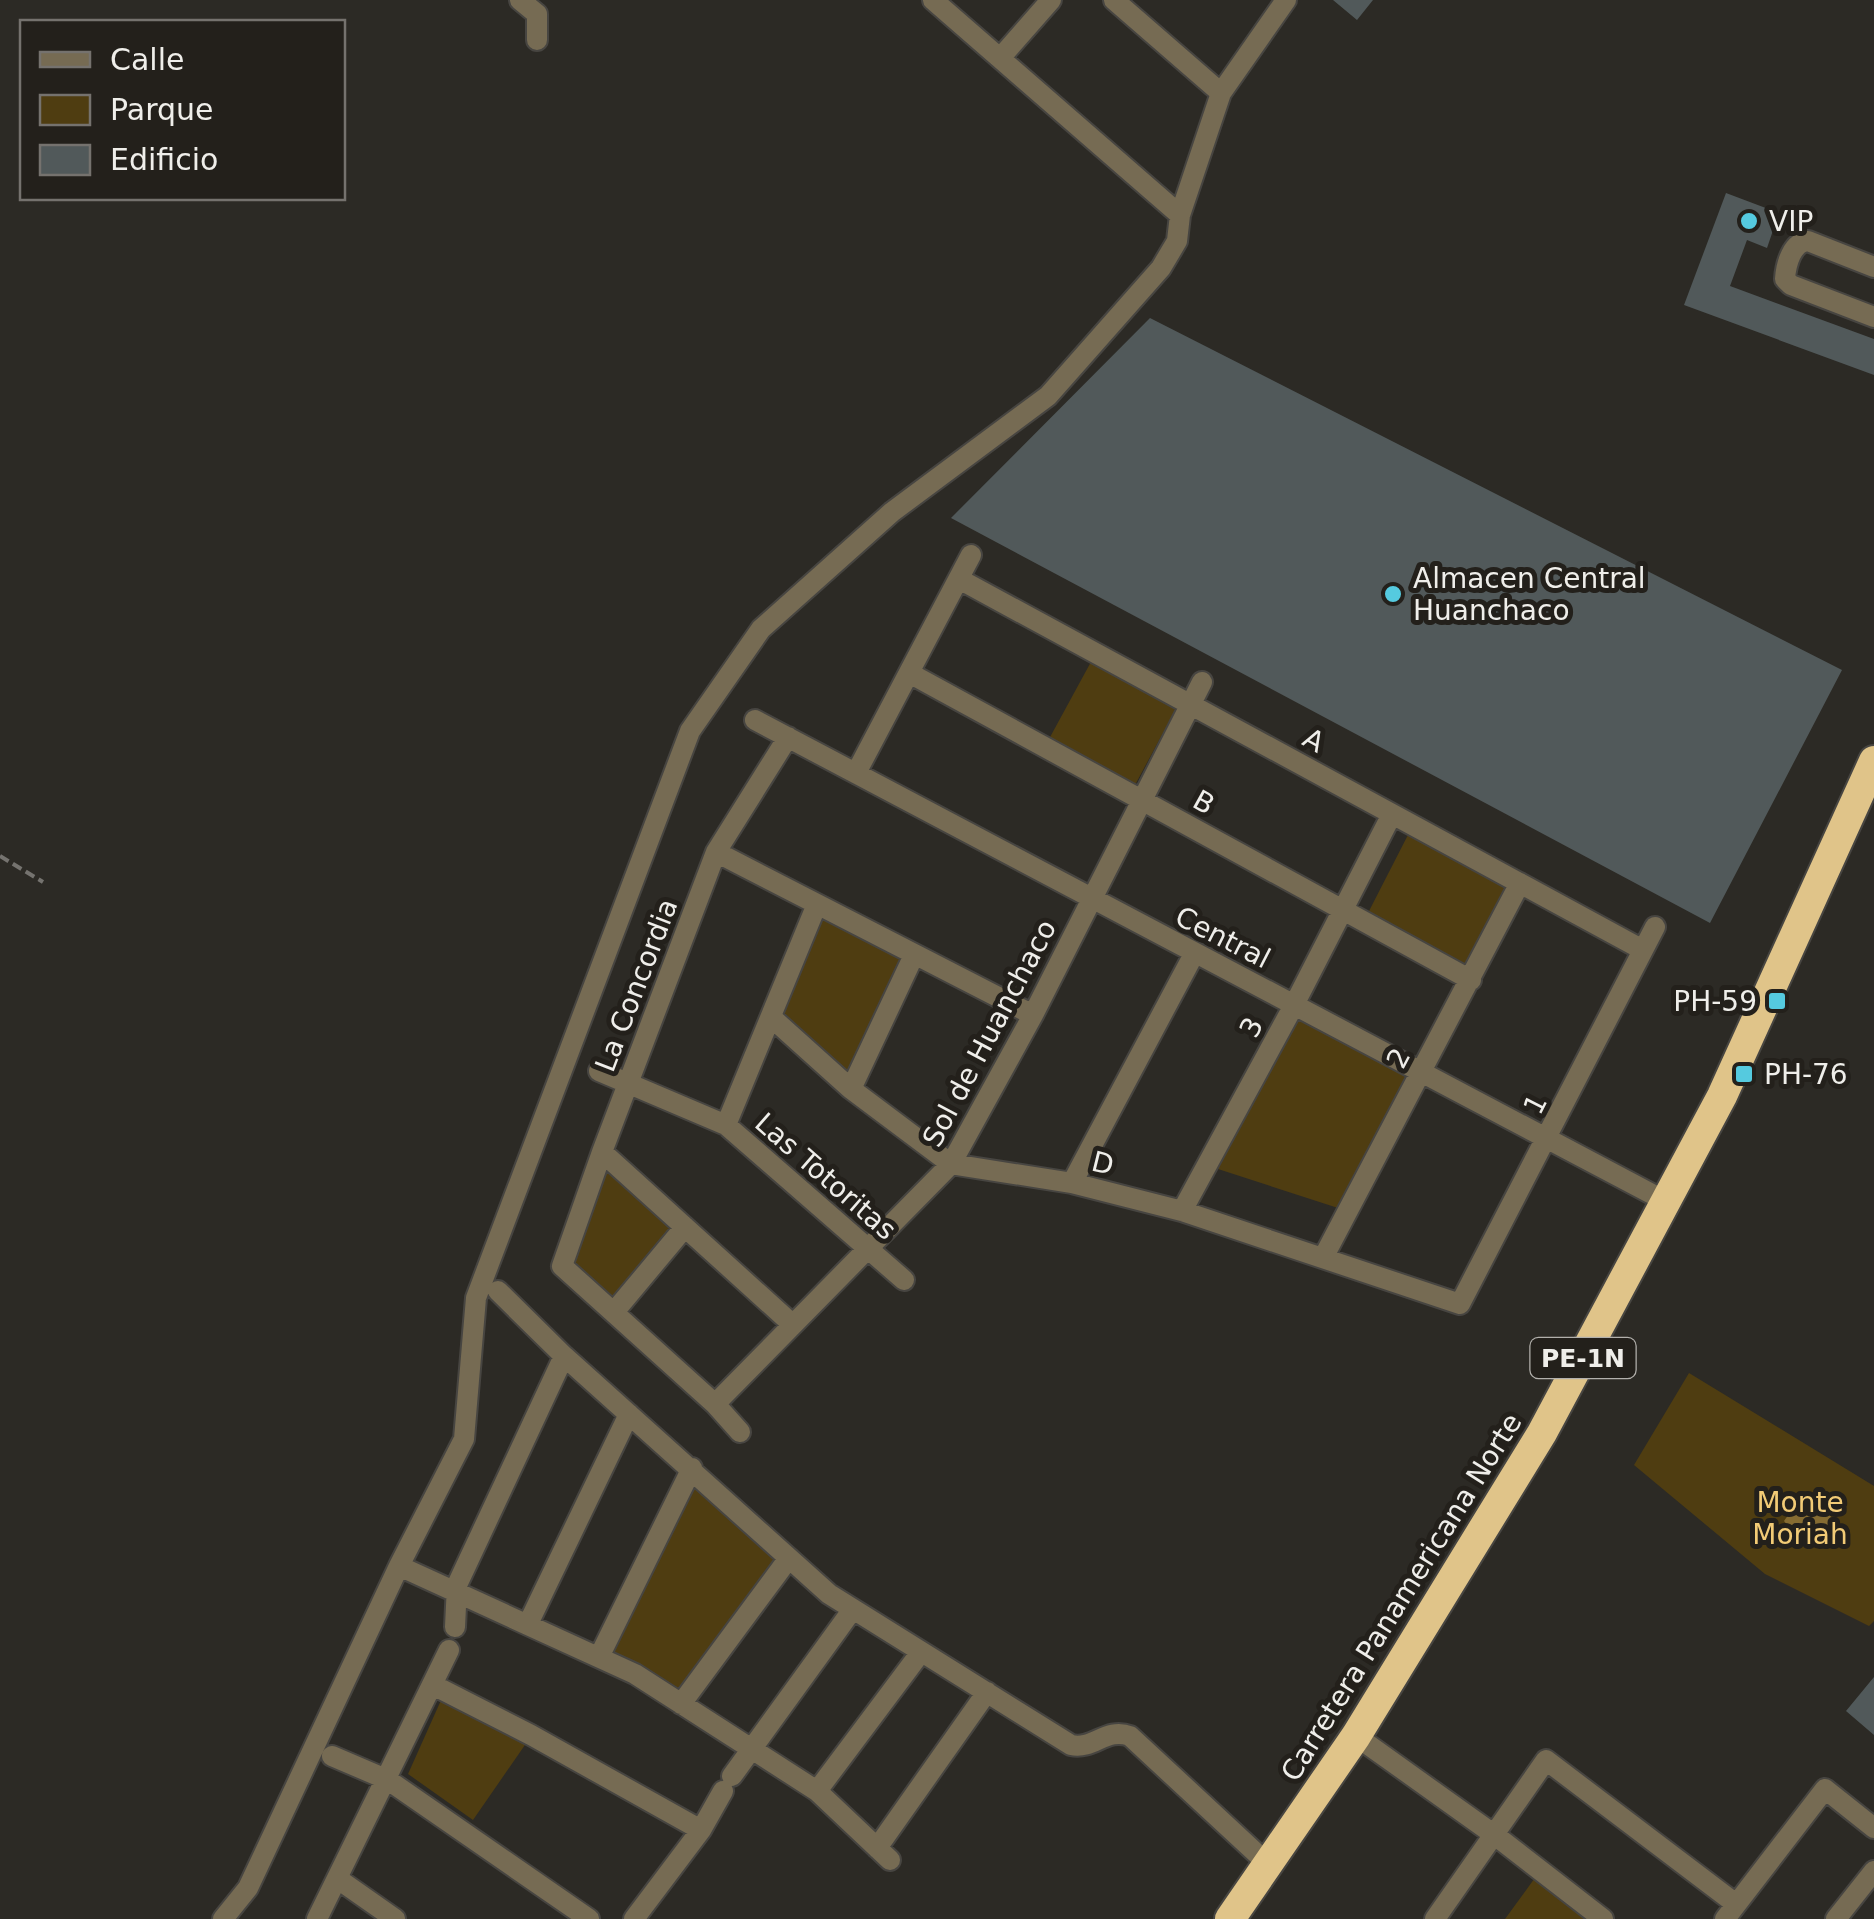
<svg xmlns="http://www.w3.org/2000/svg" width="1874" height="1919" font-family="'DejaVu Sans',sans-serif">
  <rect width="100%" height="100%" fill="#2c2a25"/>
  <path fill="#4f3d11" d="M1092,660l86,45 -43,80 -86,-46z
    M1410,831l105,54 -45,81 -102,-53z
    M817,910l89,46 -59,123 -71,-66z
    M1298,1018l111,58 -71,132 -120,-39z
    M602,1161l76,66 -64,74 -45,-42z
    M1689,1373l185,113v135l-5,5 -104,-52 -131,-109z
    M697,1482l81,76 -98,133 -66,-39z
    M442,1698l85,44 -54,78 -65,-46z
    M1537,1875l57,44h-89z"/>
  <path fill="#866c32" d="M1801,1493c17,8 34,18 33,38l-12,13c-14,0 -22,-6 -24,-19l-9,2 -5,-6 7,-10 -3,-10z"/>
  <path fill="#51595a" d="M1333,0h40l-16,20z
    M1726,193l53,20 -12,35 -20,-8 -17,46 144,53v36l-190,-70z
    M1150,318l692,352 -132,253 -759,-405z
    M1874,1677v58l-28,-24z"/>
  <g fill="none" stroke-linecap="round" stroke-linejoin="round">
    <g stroke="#474541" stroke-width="24">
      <path id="minor" d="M520,0l17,14v26
        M933,0l247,215
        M1114,0l107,93
        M1001,57l50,-57
        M1874,267l-66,-26c-16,1 -22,23 -23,38l6,6 83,32
        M959,579l684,371
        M911,674l560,306
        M755,720l912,482
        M856,773l115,-218
        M716,852l317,163
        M771,1017l80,72 100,75 121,19 110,28 278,93 195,-377
        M599,1071l127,54 178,155
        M851,1089l63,-134
        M726,1125l91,-221
        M602,1152l190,172
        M1072,1183l122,-229
        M1182,1211l112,-206 98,-191
        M1323,1258l197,-375
        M498,1291l66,65 265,238 242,151c23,5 35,-18 59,-9l139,129
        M614,1312l71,-85
        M715,1404l236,-240 82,-149 169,-333
        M740,1432l-25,-28 -153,-138 40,-114 114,-300 72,-115
        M399,1566l236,108 182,117 73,69
        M528,1624l101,-210
        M455,1627l2,-42 107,-229
        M599,1657l93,-189
        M433,1685l98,50 170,95
        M681,1704l108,-146
        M1356,1736l140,100 107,83
        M332,1756l56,24 201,139
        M732,1776l121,-167
        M817,1791l104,-139
        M877,1848l110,-156
        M338,1879l57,40
        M223,1919l25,-31 151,-322 65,-127 12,-141 214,-567 71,-102 131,-117 156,-116 113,-128 16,-27 3,-26 41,-122 65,-93
        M317,1919l132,-269
        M634,1919l67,-89 22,-39
        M1435,1919l111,-159 190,144
        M1725,1919l100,-130 49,39
        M1836,1919l38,-48"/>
    </g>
    <g stroke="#474541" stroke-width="34">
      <path id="highway" d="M1230,1919l126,-183 186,-303 180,-337 152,-335"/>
    </g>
    <path stroke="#75736f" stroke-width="4" stroke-dasharray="10 5" stroke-linecap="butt" d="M0,856l43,26"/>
    <use href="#minor" stroke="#766b53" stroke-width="20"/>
    <use href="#highway" stroke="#e0c489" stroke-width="30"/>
  </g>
  <g fill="#55cadf" stroke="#23201b" stroke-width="4">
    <circle cx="1749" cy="221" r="10"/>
    <circle cx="1393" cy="594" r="10"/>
    <rect x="1767" y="991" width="20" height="20" rx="5"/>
    <rect x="1734" y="1064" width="20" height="20" rx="5"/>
  </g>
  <g text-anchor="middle" stroke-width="10" stroke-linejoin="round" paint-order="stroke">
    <rect fill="#23201b" stroke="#b2b0ac" stroke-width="2.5" x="1530.5" y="1338" width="105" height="40" rx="8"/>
    <g font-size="25" font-weight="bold" fill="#efeeea">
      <text x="1583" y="1367">PE-1N</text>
    </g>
    <g font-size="28" fill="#efeeea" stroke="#23201b" text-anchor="start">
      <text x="1769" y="231">VIP</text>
      <text x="1413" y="588">Almacen Central<tspan x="1413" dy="32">Huanchaco</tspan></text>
      <text x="1757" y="1011" text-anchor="end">PH-59</text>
      <text x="1764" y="1084">PH-76</text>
    </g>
    <g font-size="28" fill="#efeeea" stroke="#23201b">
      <text transform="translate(1314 740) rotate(29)" y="10">A</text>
      <text transform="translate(1204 802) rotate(29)" y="10">B</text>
      <text transform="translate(1223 937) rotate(27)" y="10">Central</text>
      <text transform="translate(636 985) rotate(-69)" y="10">La Concordia</text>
      <text transform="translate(1251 1027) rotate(-61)" y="10">3</text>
      <text transform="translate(989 1033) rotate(-62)" y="10">Sol de Huanchaco</text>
      <text transform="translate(1398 1058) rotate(-62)" y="10">2</text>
      <text transform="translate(1535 1104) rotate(-63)" y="10">1</text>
      <text transform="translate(1103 1163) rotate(14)" y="10">D</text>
      <text transform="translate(826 1176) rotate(41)" y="10">Las Totoritas</text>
      <text transform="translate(1401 1597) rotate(-58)" y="10">Carretera Panamericana Norte</text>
    </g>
    <g font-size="28" fill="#f2cb76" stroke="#23201b">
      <text x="1800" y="1512">Monte<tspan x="1800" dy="32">Moriah</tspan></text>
    </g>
  </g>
  <rect x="20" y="20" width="325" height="180" fill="#23201b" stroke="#75726e" stroke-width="2.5"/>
  <rect x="40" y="52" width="50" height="15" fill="#766b53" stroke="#75726e" stroke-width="2.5"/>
  <text x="110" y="70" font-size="30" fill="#efeeea">Calle</text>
  <rect x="40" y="95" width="50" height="30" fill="#4f3d11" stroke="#75726e" stroke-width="2.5"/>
  <text x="110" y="120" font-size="30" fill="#efeeea">Parque</text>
  <rect x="40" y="145" width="50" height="30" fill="#51595a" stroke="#75726e" stroke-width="2.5"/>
  <text x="110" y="170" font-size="30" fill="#efeeea">Edificio</text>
</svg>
